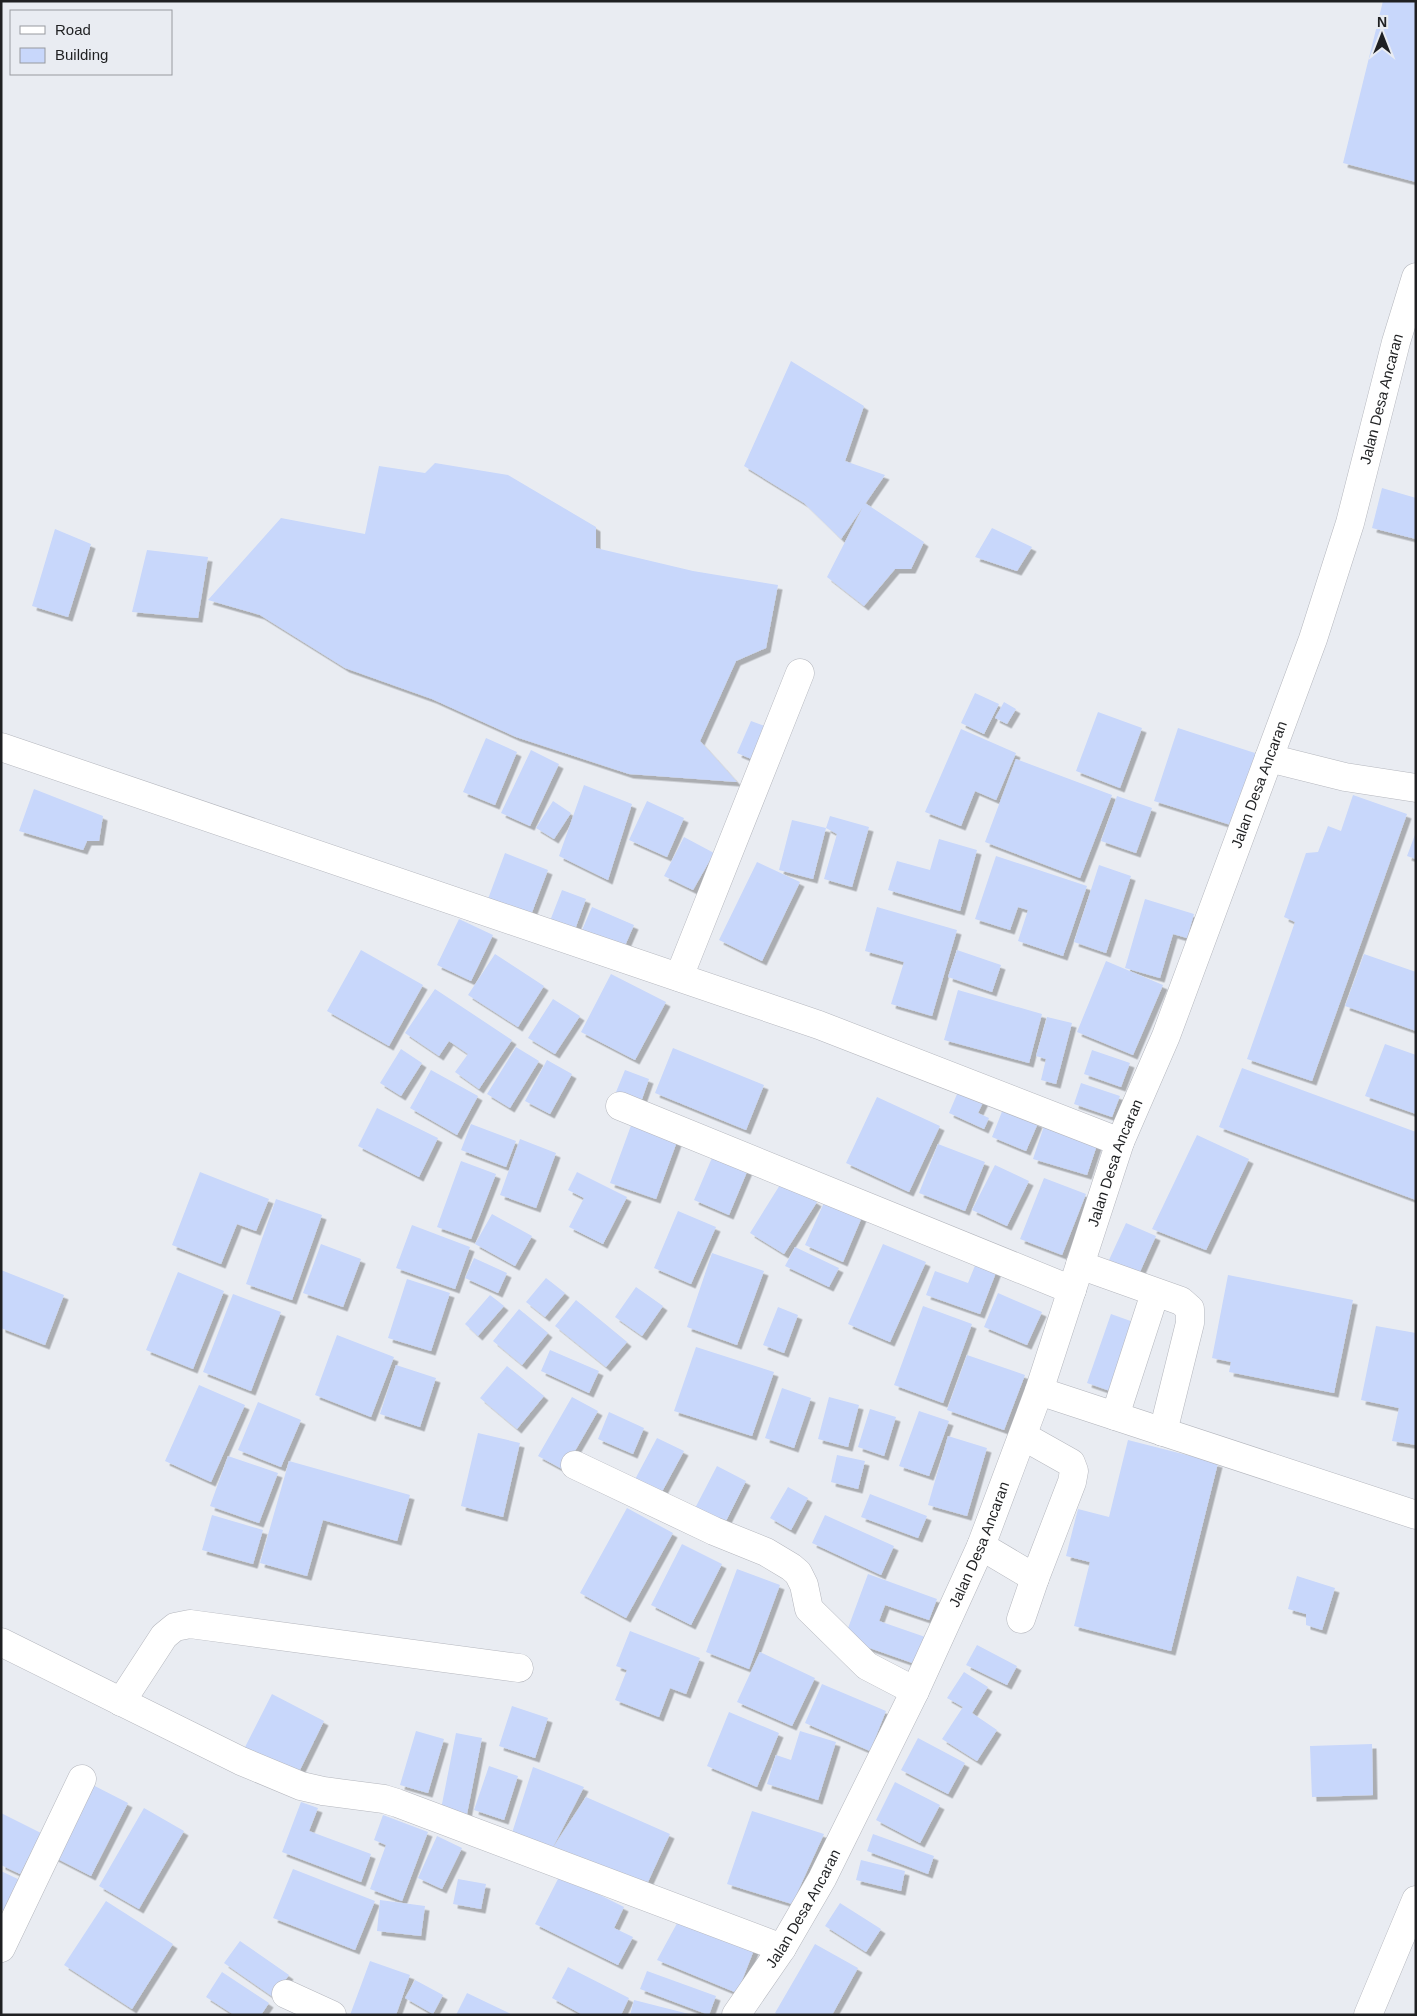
<svg xmlns="http://www.w3.org/2000/svg" width="1417" height="2016" font-family="Helvetica,sans-serif">
  <defs>
    <filter id="shadow"><feDropShadow dx="4.5" dy="4.5" stdDeviation="0" flood-color="#0004"/></filter>
  </defs>
  <rect width="100%" height="100%" fill="#e9ecf2"/>
  <path fill="#c8d7fb" filter="url(#shadow)" d="M1383,1h33v181l-73,-19z
    M791,361l73,45 -19,55 40,14 -44,64 -37,-36 -60,-37z
    M435,463l73,12 88,52v21l97,23 85,14 -12,63 -30,13 -36,80 37,41 -108,-8 -113,-37 -84,-38 -87,-31 -85,-53 -52,-15 73,-82 84,16 14,-68 46,7z
    M1382,488l34,10v41l-44,-11z
    M865,503l59,39 -13,27h-16l-31,37 -37,-29z
    M992,528l40,19 -15,24 -42,-14z
    M55,529l36,15 -23,73 -36,-11z
    M147,550l61,7 -10,61 -66,-6z
    M975,693l24,11 -15,30 -23,-11z
    M1004,702l12,7 -9,15 -12,-6z
    M1098,712l44,16 -22,60 -44,-17z
    M751,721l19,7 -14,33 -19,-8z
    M1178,728l80,26 -24,72 -80,-25z
    M961,729l55,24 -20,47 -21,-9 -14,35 -36,-14z
    M486,738l31,14 -22,53 -32,-13z
    M531,750l28,14 -29,62 -29,-13z
    M1016,759l96,36 -32,83 -95,-36z
    M584,785l48,19 -24,76 -49,-24z
    M34,789l69,27 -4,25h-12l-4,9 -64,-19z
    M1353,795l54,19 -95,267 -65,-22 48,-137 -11,-5 22,-64 12,-1 10,-26 13,5z
    M1117,796l35,12 -16,45 -35,-12z
    M553,801l18,12 -17,26 -18,-11z
    M647,801l37,17 -17,39 -38,-17z
    M830,816l39,11 -17,60 -28,-8 13,-45 -11,-6z
    M792,820l34,8 -13,51 -34,-9z
    M1416,832v27l-9,-3z
    M684,837l30,16 -21,37 -29,-14z
    M939,839l38,11 -17,61 -72,-21 9,-29 33,9z
    M505,853l43,17 -17,45 -43,-16z
    M996,856l91,30 -24,70 -45,-15 10,-31 -10,-3 -8,23 -35,-11z
    M757,862l43,20 -38,79 -43,-21z
    M1099,865l32,11 -25,77 -32,-11z
    M562,890l24,9 -13,36 -25,-9z
    M1145,899l49,15 -7,24 -14,-4 -13,44 -35,-10z
    M592,907l42,18 -10,23 -42,-18z
    M877,907l80,23 -25,86 -41,-12 13,-42 -39,-11z
    M459,919l34,16 -22,46 -34,-16z
    M361,950l62,35 -34,61 -62,-35z
    M957,950l44,15 -9,27 -44,-15z
    M495,954l49,32 -26,41 -50,-32z
    M1364,954l52,18v59l-71,-25z
    M1106,961l57,24 -30,70 -56,-23z
    M611,974l55,28 -31,58 -54,-28z
    M435,989l77,51 -33,49 -24,-17 13,-18 -19,-13 -10,15 -34,-23z
    M958,990l84,24 -13,49 -85,-23z
    M553,999l27,17 -25,38 -27,-16z
    M1047,1017l25,6 -16,61 -15,-4 5,-21 -10,-3z
    M1385,1044l31,11v59l-51,-18z
    M516,1047l23,14 -29,47 -23,-14z
    M673,1048l91,37 -18,45 -91,-37z
    M401,1049l21,14 -21,33 -21,-13z
    M1092,1050l38,13 -9,24 -37,-13z
    M547,1060l25,14 -22,40 -25,-13z
    M1242,1068l174,64v68l-197,-73z
    M431,1070l47,26 -21,39 -47,-27z
    M625,1070l24,9 -8,23 -25,-10z
    M1081,1083l39,13 -8,21 -38,-13z
    M960,1087l25,11 -7,15 11,5 -5,11 -35,-16z
    M877,1097l63,29 -31,66 -63,-29z
    M377,1108l61,30 -19,39 -61,-31z
    M1003,1109l35,14 -12,28 -34,-14z
    M633,1120l46,16 -23,63 -46,-16z
    M1045,1123l54,16 -12,36 -54,-16z
    M471,1124l45,17 -10,26 -45,-17z
    M1197,1135l52,24 -43,91 -54,-21z
    M520,1139l36,14 -20,55 -36,-13z
    M938,1144l47,18 -20,49 -46,-18z
    M714,1153l35,14 -20,48 -35,-15z
    M461,1161l35,13 -25,65 -34,-12z
    M995,1165l34,16 -22,45 -35,-16z
    M200,1172l69,27 -13,32 -19,-7 -16,40 -49,-19z
    M577,1172l50,25 -24,47 -34,-17 15,-29 -16,-8z
    M1044,1178l42,16 -24,61 -42,-16z
    M783,1180l34,22 -33,52 -34,-21z
    M827,1196l37,16 -21,50 -38,-17z
    M276,1199l46,16 -30,85 -46,-16z
    M678,1211l38,16 -25,57 -37,-16z
    M492,1214l40,22 -17,30 -40,-22z
    M1126,1223l30,13 -17,38 -30,-14z
    M412,1225l58,22 -15,42 -59,-21z
    M321,1244l40,15 -18,48 -40,-14z
    M883,1244l43,18 -36,80 -42,-18z
    M795,1247l44,21 -10,19 -44,-21z
    M712,1253l52,18 -27,74 -50,-18z
    M474,1258l33,15 -9,20 -33,-15z
    M976,1263l21,7 -17,44 -54,-19 9,-24 33,12z
    M1,1270l63,25 -19,50 -44,-17z
    M178,1272l46,19 -31,78 -47,-19z
    M1228,1275l125,25 -19,93 -105,-21 2,-10 -19,-4z
    M546,1278l19,15 -20,24 -19,-15z
    M407,1279l43,14 -19,58 -43,-13z
    M636,1287l27,19 -21,30 -27,-19z
    M998,1293l44,19 -15,33 -43,-18z
    M233,1294l48,18 -30,79 -48,-19z
    M490,1295l14,11 -26,30 -13,-12z
    M576,1300l51,42 -21,25 -51,-41z
    M923,1306l49,18 -29,79 -49,-18z
    M778,1307l20,8 -14,38 -21,-8z
    M519,1309l29,24 -26,32 -29,-24z
    M1111,1314l28,10 -23,69 -29,-10z
    M1376,1326l40,7v112l-24,-4 7,-33 -38,-8z
    M337,1335l57,22 -23,60 -56,-22z
    M696,1347l78,25 -22,64 -78,-25z
    M550,1350l49,21 -10,22 -48,-22z
    M967,1355l58,20 -21,55 -57,-20z
    M396,1365l40,13 -16,49 -40,-13z
    M507,1366l37,30 -27,33 -37,-31z
    M199,1385l46,20 -34,77 -46,-21z
    M782,1388l29,10 -17,50 -29,-10z
    M572,1397l26,14 -34,59 -26,-14z
    M829,1397l30,8 -11,42 -30,-8z
    M258,1402l43,18 -20,47 -43,-17z
    M870,1409l26,8 -12,39 -26,-9z
    M919,1411l30,10 -20,55 -30,-10z
    M609,1412l35,16 -11,26 -35,-15z
    M478,1433l42,10 -17,74 -42,-11z
    M948,1436l39,12 -20,68 -39,-11z
    M657,1438l27,13 -26,48 -26,-14z
    M1128,1440l90,23 -47,188 -97,-25 16,-64 -24,-6 12,-47 31,8z
    M837,1455l28,6 -7,28 -27,-7z
    M228,1456l50,17 -19,50 -49,-17z
    M289,1461l121,34 -13,46 -74,-21 -16,56 -47,-13z
    M717,1466l29,15 -24,48 -30,-15z
    M788,1487l20,11 -17,32 -21,-12z
    M870,1494l57,22 -9,22 -57,-21z
    M627,1508l46,25 -47,85 -46,-25z
    M212,1515l51,15 -10,34 -51,-14z
    M825,1515l69,31 -13,29 -69,-32z
    M682,1544l40,20 -31,61 -40,-20z
    M737,1569l43,16 -31,84 -43,-17z
    M868,1574l69,25 -8,21 -44,-15 -6,16 52,18 -10,27 -77,-27z
    M1297,1576l38,12 -13,42 -16,-5v-11l-18,-5z
    M630,1631l70,27 -14,36 -16,-6 -11,29 -44,-17 12,-30 -11,-4z
    M977,1645l40,21 -10,19 -41,-20z
    M760,1652l55,26 -23,48 -55,-24z
    M964,1672l24,15 -16,26 25,17 -20,31 -35,-22 21,-32 -16,-9z
    M822,1684l64,27 -16,40 -65,-28z
    M272,1694l52,27 -28,57 -53,-27z
    M512,1706l36,12 -13,40 -36,-12z
    M729,1712l50,21 -22,54 -50,-21z
    M416,1731l28,8 -16,54 -28,-8z
    M800,1731l36,11 -18,58 -51,-16 9,-29 15,5z
    M456,1733l26,5 -15,76 -26,-5z
    M918,1738l47,25 -17,31 -47,-24z
    M1372,1744l1,51 -61,2 -2,-51z
    M489,1766l29,10 -14,44 -30,-10z
    M533,1767l51,20 -32,62 34,-52 84,37 -22,48 -52,-13 -84,-36z
    M85,1781l43,22 -37,73 -43,-22z
    M895,1782l45,23 -20,38 -44,-23z
    M301,1802l17,6 -9,23 62,23 -10,28 -79,-30z
    M144,1808l40,23 -45,78 -40,-23z
    M752,1811l72,23 -32,70 -65,-20z
    M1,1813l40,20 -21,41 -19,-9z
    M383,1815l45,17 -26,69 -32,-12 16,-44 -12,-5z
    M873,1834l61,22 -6,18 -61,-23z
    M437,1836l25,12 -20,41 -24,-11z
    M861,1860l44,11 -4,20 -45,-11z
    M293,1869l82,32 -20,49 -82,-32z
    M1,1871l21,10 -15,31 -6,-3z
    M560,1875l64,32 -10,21 19,9 -15,28 -83,-41z
    M458,1879l28,5 -5,25 -28,-5z
    M380,1900l45,6 -4,30 -44,-5z
    M106,1901l67,43 -41,65 -68,-44z
    M840,1903l41,26 -15,23 -41,-26z
    M681,1916l75,29 -19,48 -80,-33z
    M240,1941l49,34 -16,22 -49,-34z
    M815,1944l43,24 -26,47h-54l-3,-2z
    M370,1961l40,14 -14,40h-46z
    M568,1967l61,31 -8,17h-38l-31,-17z
    M647,1971l69,25 -7,19 -69,-26z
    M222,1972l47,31 -8,12h-27l-28,-18z
    M415,1980l28,15 -10,19 -28,-16z
    M467,1993l46,22h-57z
    M634,2000l55,14v1h-59z"/>
  <g fill="none" stroke-linecap="round" stroke-linejoin="round">
    <g stroke="#b5b7be" stroke-width="29">
      <g id="minor">
        <path d="M1,747l818,278 301,117"/>
        <path d="M1269,758l76,19 71,11"/>
        <path d="M679,977l121,-304"/>
        <path d="M620,1106l452,184"/>
        <path d="M1080,1265l101,36 9,8v14l-27,109"/>
        <path d="M1039,1391l377,124"/>
        <path d="M1115,1416l40,-123"/>
        <path d="M575,1465l139,66 52,21 25,15 7,6 6,12 5,24 58,57 48,25"/>
        <path d="M981,1546l54,32 37,-96 2,-11 -3,-8 -48,-27"/>
        <path d="M1021,1619l14,-41"/>
        <path d="M1,1642l240,119 60,25 22,5 61,8 13,4 385,145"/>
        <path d="M121,1702l43,-66 11,-9 15,-3 329,44"/>
        <path d="M1,1948l81,-169"/>
        <path d="M286,1994l46,21"/>
        <path id="s1" d="M736,2015l46,-67 40,-69 93,-188 66,-145 58,-155 81,-249 46,-106 147,-397 37,-116 46,-181 20,-65"/>
        <path d="M1368,2015l48,-115"/>
      </g>
    </g>
    <use href="#minor" stroke="#fff" stroke-width="28"/>
  </g>
  <g text-anchor="middle" stroke-width="4.5" stroke-linejoin="round" paint-order="stroke">
    <g font-size="15" fill="#1f2022" stroke="#e9ecf2">
      <text dy="5" stroke="none"><textPath href="#s1" startOffset="1746">Jalan Desa Ancaran</textPath></text>
      <text dy="5" stroke="none"><textPath href="#s1" startOffset="1341">Jalan Desa Ancaran</textPath></text>
      <text dy="5" stroke="none"><textPath href="#s1" startOffset="936">Jalan Desa Ancaran</textPath></text>
      <text dy="5" stroke="none"><textPath href="#s1" startOffset="531">Jalan Desa Ancaran</textPath></text>
      <text dy="5" stroke="none"><textPath href="#s1" startOffset="126">Jalan Desa Ancaran</textPath></text>
    </g>
  </g>
  <rect width="1417" height="2016" fill="none" stroke="#1f2022" stroke-width="5"/>
  <rect x="10" y="10" width="162" height="65" fill="#e9ecf2" stroke="#989a9f"/>
  <rect x="20" y="26" width="25" height="8" fill="#ffffff" stroke="#989a9f"/>
  <text x="55" y="35" font-size="15" fill="#1f2022">Road</text>
  <rect x="20" y="48" width="25" height="15" fill="#c8d7fb" stroke="#989a9f"/>
  <text x="55" y="60" font-size="15" fill="#1f2022">Building</text>
  <g transform="translate(1382 35)" stroke="#e9ecf2" stroke-width="4" paint-order="stroke">
  <path d="M0-4L9 19L0 12L-9 19Z" fill="#1f2022"/>
  <text y="-8" font-size="14" font-weight="bold" text-anchor="middle" fill="#1f2022">N</text>
  </g>
</svg>
